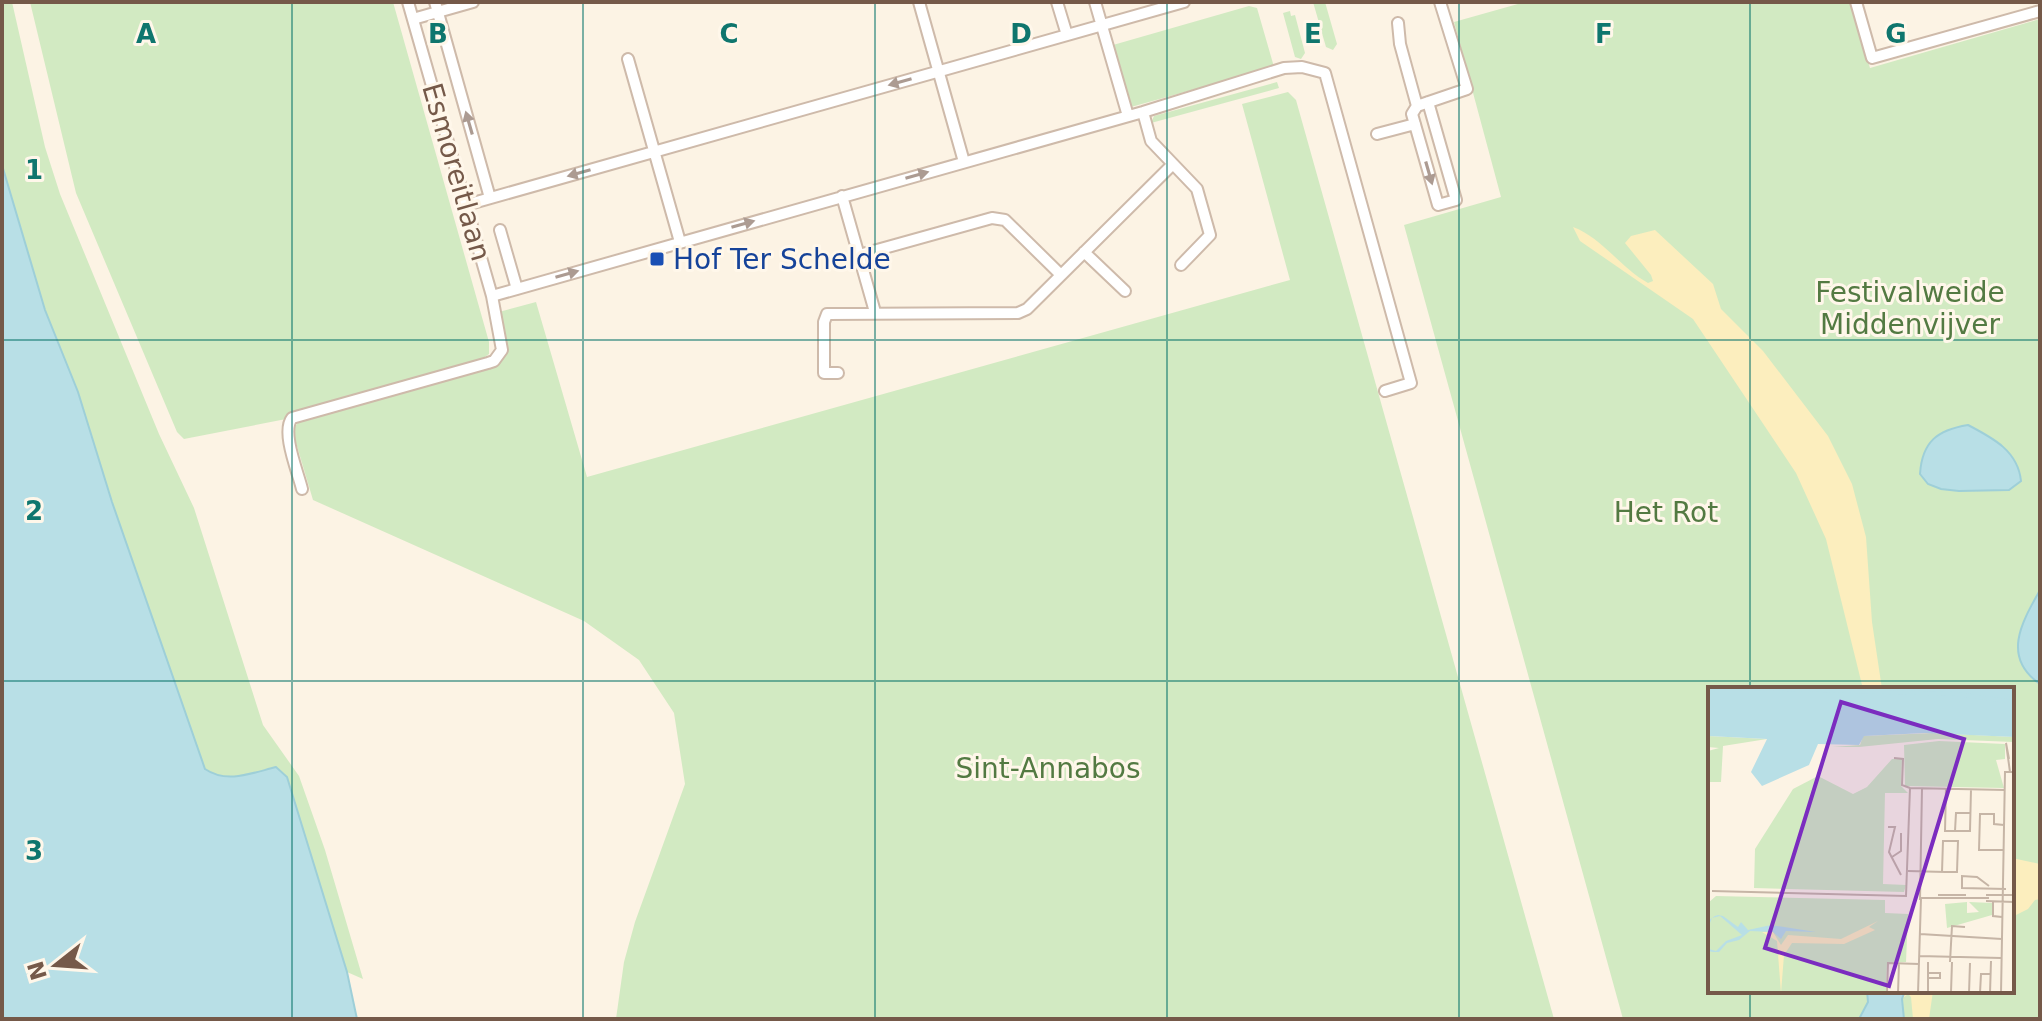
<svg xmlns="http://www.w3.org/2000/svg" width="2042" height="1021" font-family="'DejaVu Sans',sans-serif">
  <rect width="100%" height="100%" fill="#fcf3e4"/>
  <path fill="#d2eac2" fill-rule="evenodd" d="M2,2h10l33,145 15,47 99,240 35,74 69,217 36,51 26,74 38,129 -16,-7 -60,-195 -12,-10c-24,6 -47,17 -70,2l-93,-267 -34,-110 -33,-82 -43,-145z
    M30,2h363l96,340v12l-11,8 -183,50 -9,7 -102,20 -7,-7 -101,-239z
    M1313,2h12l12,42 -4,6 -7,-3z
    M1525,2h325l20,66 170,-49v1000h-417l-219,-794 97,-28 -47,-175zM1710,689h302v302h-302z
    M1249,6l8,2 17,59 -143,40 -18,-62z
    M1290,11l1,5 4,-1 10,38 -4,6 -6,-2 -12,-44z
    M1277,82l2,6 -128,35 3,-7z
    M1288,92l8,8 258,919h-938l8,-57 11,-40 50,-138 -11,-71 -35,-53 -55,-39 -271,-121 -19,-64v-9l7,-7 197,-55 10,-17 -9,-36 37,-10 51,175 703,-197 -48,-176z"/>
  <path fill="#fceebe" d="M1573,227c28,10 48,41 75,56l5,-2 -2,-6 -26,-32 6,-7 24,-6 58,54 8,25 42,42 65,85 24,48 14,53 6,85 10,67h-19l-37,-150 -30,-66 -103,-154 -113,-78z
    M2012,858l28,6v35l-5,1 -7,9 -16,8z
    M1905,991h28l-4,28h-16l-2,-22 -3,-3 -6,5z"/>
  <path fill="#b8dfe6" stroke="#9ecfd8" stroke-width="2" d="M2,165l43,145 33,82 34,110 93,267c22,15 47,4 71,-2l11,10 60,195 10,47h-355z
    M1968,425c25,13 50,26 53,56l-12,9 -50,1 -18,-2 -13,-5 -8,-10c2,-32 17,-44 48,-49z
    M2040,590v94c-39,-27 -18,-62 0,-94z
    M1867,991h38l-3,8 2,20h-45l9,-17z"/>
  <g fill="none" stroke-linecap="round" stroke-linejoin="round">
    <g stroke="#cebaaa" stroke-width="14">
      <path id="minor" d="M435,2l55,196
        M919,2l45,160
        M1057,2l10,33
        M1095,2l33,114
        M1856,2l16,56 168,-47
        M413,19l60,-17
        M1398,23l2,21 17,62
        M628,59l52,183
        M1428,102l28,98 -18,5 -26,-91 5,-8 50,-17 -27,-87
        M1143,112l8,29 46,48 13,46 -29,30
        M1377,134l38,-10
        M842,196l33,116
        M466,205l718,-203
        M500,230l17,59
        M1084,252l41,39
        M859,255l133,-37 13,2 56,55
        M492,296l651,-184 141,-44 18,-1 23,6 86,310 -26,8
        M838,373h-14v-51l3,-8 191,-1 9,-4 146,-145
        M302,489c-4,-17 -21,-57 -10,-71l196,-55 6,-2 8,-11 -10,-54 -84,-294"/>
    </g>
    <use href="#minor" stroke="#fff" stroke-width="10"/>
  </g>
  <defs><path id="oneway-solid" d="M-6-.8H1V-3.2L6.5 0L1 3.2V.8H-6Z" transform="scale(2)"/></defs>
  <g fill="#ac9b92">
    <use href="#oneway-solid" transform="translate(900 82) rotate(164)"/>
    <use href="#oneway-solid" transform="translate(469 123) rotate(-106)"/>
    <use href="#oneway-solid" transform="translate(579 173) rotate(164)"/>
    <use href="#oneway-solid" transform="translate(1429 173) rotate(74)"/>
    <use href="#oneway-solid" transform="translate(917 175) rotate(-16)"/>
    <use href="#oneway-solid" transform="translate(743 224) rotate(-16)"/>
    <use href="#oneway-solid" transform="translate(567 274) rotate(-16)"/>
  </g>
  <path fill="none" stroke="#0f766e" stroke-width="2" stroke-opacity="0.55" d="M292,2v1017M583,2v1017M875,2v1017M1167,2v1017M1459,2v1017M1750,2v687M2,340h2038M2,681h2038M1750,991v28"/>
  <rect fill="#1a4fb4" stroke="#fff7ea" stroke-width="3" x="649" y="251" width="16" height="16" rx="4"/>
  <g text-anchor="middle" stroke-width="6" stroke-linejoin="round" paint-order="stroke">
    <g font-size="28" fill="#755949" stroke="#fff7ea">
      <text transform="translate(457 172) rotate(74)" y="10">Esmoreitlaan</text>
    </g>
    <g font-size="28" fill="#164399" stroke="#fff7ea" text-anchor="start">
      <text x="673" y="269">Hof Ter Schelde</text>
    </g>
    <g font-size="28" fill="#537a42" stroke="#fff7ea">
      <text x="1910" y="302">Festivalweide<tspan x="1910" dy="32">Middenvijver</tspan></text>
      <text x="1666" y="522">Het Rot</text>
      <text x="1048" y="778">Sint-Annabos</text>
    </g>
  </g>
  <g transform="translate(1708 687)">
    <rect width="306" height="306" fill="#fcf3e4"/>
    <path d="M225,46l81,4v5l-76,-3 -79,8h-27l28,-2 3,-9zM0,49l59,3 -44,7 -2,36h-13v37v-68l11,-3 -11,-1zM231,54l66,3v15l-9,1 8,28 -99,-2 -1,-41zM184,72h10l-1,27 7,7h-23l-2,91 23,1 -2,7 -150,-4 1,-39 38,-60 25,-13 35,18 14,-7zM8,209l169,4v13l23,1 -2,48 -19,1 -1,30h-178v-90zM259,215v11l12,-1 -10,-10 23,1v12l-45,13 -2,-24z" fill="#d2eac2"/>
    <path d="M170,234l-9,6 6,3 -31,14 -52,-1 -8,12 -3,38 -4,-52 -15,-9h11l8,13 7,-10 53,4z" fill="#fceebe"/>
    <path d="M0,0h306v50l-89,-4 -61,3 -5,9 -41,-1 -9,21 -47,21 -11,-14 16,-33 -59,-3zM10,228l5,1 15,11 3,-5 7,8 23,-5 45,7 -30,-1 -5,8 -8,-7 -23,-1 -11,9 -12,3 -8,9h-6l-5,-1v-10l1,8 7,2 10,-10 16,-6 -22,-19 -8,2 -4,10 1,-8 6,-4z" fill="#b8dfe6"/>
    <path fill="none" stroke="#b8dfe6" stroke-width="4" d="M8,0l240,7 58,8"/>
    <path fill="none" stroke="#c6b5a6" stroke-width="2" d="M186,71l9,1 -1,26 8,3M301,72l-3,-16 4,29M202,101l95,2M238,101l-1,43h25l1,-42M296,138l-10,-1v-10h-14l-1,36h25M180,140h7l-6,25 12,23M247,144l1,-18h14M184,170l9,-6v-18M200,184l37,1h12l1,-31h-15l-1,31M281,199l-12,-9 -15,-1v12l44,1M4,204l194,5 4,-108M230,208h28M278,208h28M212,213l2,-112M278,214l28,1M285,214v15l9,1M212,247l82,5M211,269l82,2M242,275l2,-36 13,1M220,291h12v-5h-12M207,305l57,1M220,305v-30M243,305l1,-30M179,306l1,-30 31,1M190,306l1,-30M210,306l3,-95h68M261,306l1,-30M272,306l1,-19h9M282,306l1,-32M293,306l4,-221h9"/>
    <path fill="#7b2cbf" fill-opacity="0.15" stroke="#7b2cbf" stroke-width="4" d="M133,15l123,37 -75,247 -124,-38z"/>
    <rect width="306" height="306" fill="none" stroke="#755949" stroke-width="4"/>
  </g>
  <g font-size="26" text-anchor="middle" font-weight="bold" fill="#0f766e" stroke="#fff7ea" stroke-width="6" stroke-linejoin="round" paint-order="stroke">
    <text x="146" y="43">A</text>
    <text x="438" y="43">B</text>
    <text x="729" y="43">C</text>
    <text x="1021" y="43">D</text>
    <text x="1313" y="43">E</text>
    <text x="1604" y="43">F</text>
    <text x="1896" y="43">G</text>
    <text x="34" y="179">1</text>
    <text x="34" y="520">2</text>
    <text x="34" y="860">3</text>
  </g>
  <rect width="2042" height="1021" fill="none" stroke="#755949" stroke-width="8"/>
  <g transform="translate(56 965) rotate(253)" stroke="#fff7ea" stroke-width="6" paint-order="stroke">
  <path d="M0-6L14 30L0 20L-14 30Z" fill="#755949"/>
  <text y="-12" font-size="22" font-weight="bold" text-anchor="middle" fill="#755949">N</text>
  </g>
</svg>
